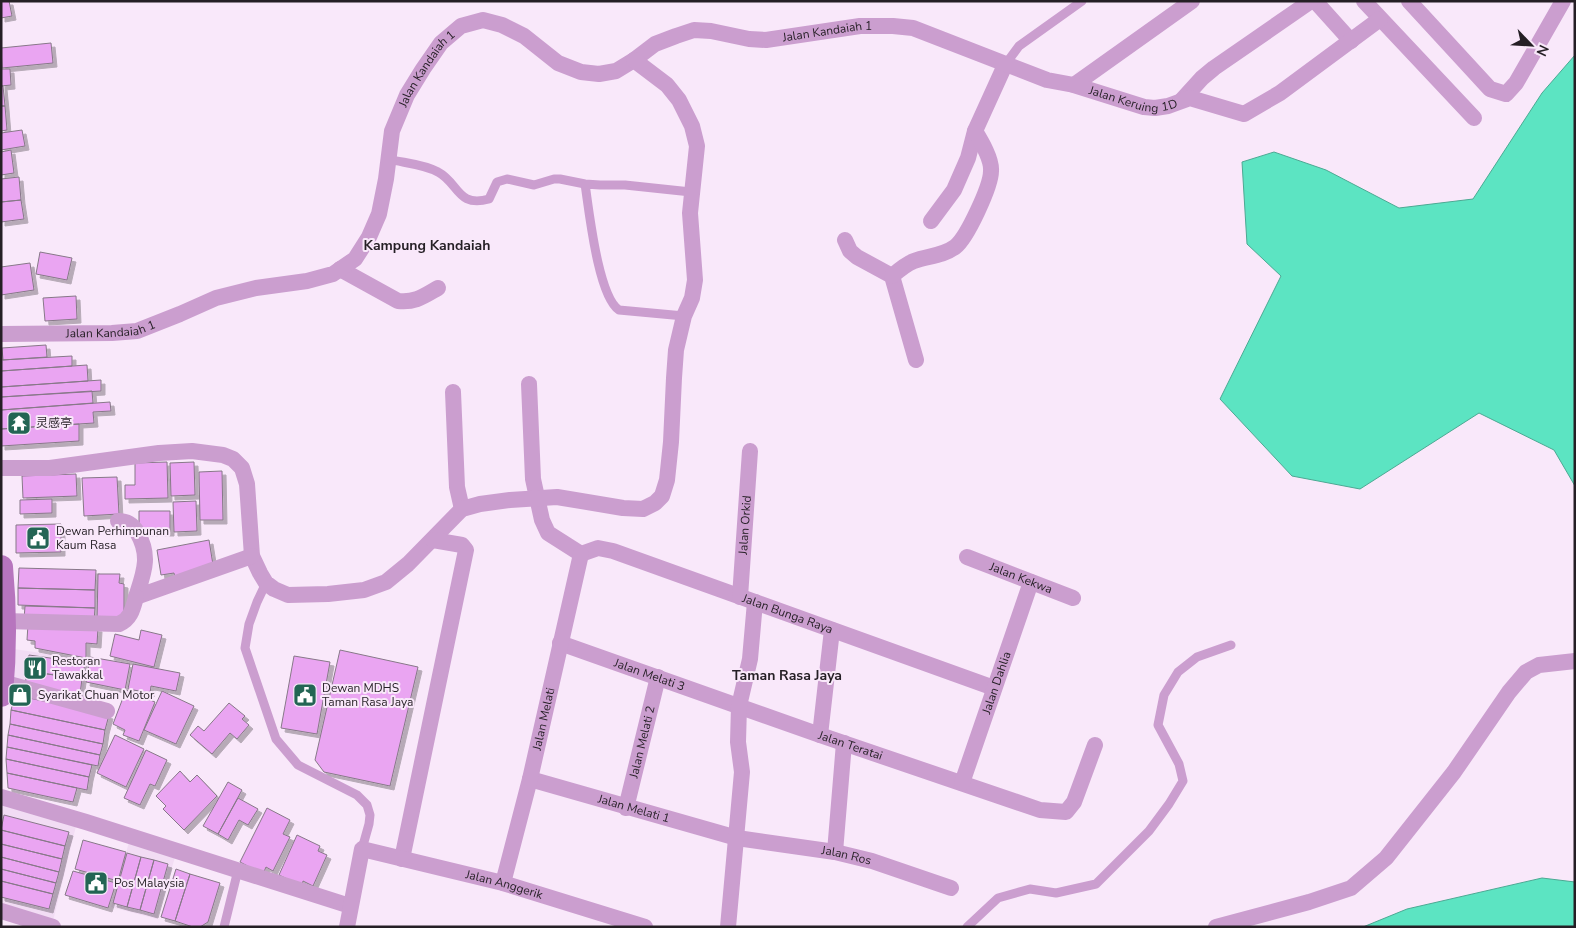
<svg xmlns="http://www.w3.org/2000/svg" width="1576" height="928" font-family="'Nunito Sans','Noto Sans SC',sans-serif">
  <defs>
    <filter id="shadow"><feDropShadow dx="4" dy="4" stdDeviation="0" flood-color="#0004"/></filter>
  </defs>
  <rect width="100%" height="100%" fill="#f9e8fa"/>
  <path fill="#f2dcf4" d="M14,649l74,11 -6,38 -69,-20z
    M1,803l75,23 -23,95 -52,-16z
    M129,842l46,15 -18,62 -46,-12z"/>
  <path fill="#5ce4c2" stroke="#4ca993" d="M1575,55v431l-21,-36 -75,-37 -119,76 -68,-13 -72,-77 61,-123 -34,-32 -5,-82 32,-10 52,18 73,38 74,-9 69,-106z
    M1542,878l33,4v45h-212l44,-18z"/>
  <path fill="#eaa5f2" stroke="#877888" filter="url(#shadow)" d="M1,1h8l3,15 -11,2z
    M51,43l2,20 -51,5 -1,-20z
    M1,69h9l1,16 -10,1z
    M1,86h2l2,20h-4z
    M1,106h4l2,24 -6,1z
    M22,130l3,16 -24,4v-17z
    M11,150l3,23 -13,2v-23z
    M19,177l2,23 -20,2v-23z
    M21,200l3,19 -23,3v-20z
    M40,252l32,6 -5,22 -31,-6z
    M30,263l4,27 -33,5v-28z
    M76,296l1,23 -32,2 -2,-23z
    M46,345l1,12 -44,3 -1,-12z
    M72,356v10l-71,5v-11z
    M87,365l1,16 -87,6v-16z
    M101,380v11l-100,6v-10z
    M92,391l1,12 -92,7v-13z
    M110,402l1,9 -18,1 1,11 -93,6v-19z
    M79,424v17l-78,5v-17z
    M167,462l1,36 -43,1v-14h10v-22z
    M194,462l1,33 -24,1 -1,-33z
    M222,471l1,49h-23l-1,-48z
    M76,474l1,22 -54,2 -1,-22z
    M117,477l2,37 -35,2 -2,-38z
    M52,499v14l-32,1v-14z
    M196,501l1,30 -23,1 -1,-30z
    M139,511h31v21h-31z
    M61,524v28l-45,1v-28z
    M209,540l5,31 -39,8 -1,-6 -13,2 -4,-25z
    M19,568l77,2 -1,20 -77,-2z
    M98,574h22l-1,9 5,1v37l-27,-1z
    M18,588l77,2v18l-77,-3z
    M25,606l70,2 -1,14 -70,-2z
    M28,624l70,4 -1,16 -11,-1v15l-51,-10v-7l-8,-1z
    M141,630l21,5 -8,32 -44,-11 5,-22 24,6z
    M340,650l78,17 -28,119 -66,-14 -9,-12z
    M29,655l56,8 -3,16 -55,-8z
    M294,656l36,6 -13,72 -36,-6z
    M90,657l40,7 -5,26 -39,-8z
    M133,664l47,9 -4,18 -25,-5 -1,7 -22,-4z
    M27,671l55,8 -2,15 -55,-8z
    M126,690l29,12 -16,39 -16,-6 2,-5 -12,-6z
    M162,691l32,15 -18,38 -32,-14z
    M15,695l94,20 -4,15 -94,-20z
    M229,703l16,13 -3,3 7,6 -12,14 -7,-6 -18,21 -22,-19 8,-9 6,5z
    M11,710l94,20 -2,14 -93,-20z
    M10,724l93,20 -3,11 -92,-20z
    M8,735l92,20 -2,11 -91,-19z
    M115,735l29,14 -18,38 -29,-14z
    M7,747l85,18 -3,12 -83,-18z
    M146,750l21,10 -12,26 -5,-2 -10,21 -16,-7z
    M6,759l83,18 -2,13 -80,-17z
    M180,771l10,11 7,-7 20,21 -33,34 -21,-21 3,-3 -10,-10z
    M7,773l70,15 -4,14 -65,-14z
    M228,782l14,8 -24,44 -15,-8z
    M238,798l20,11 -10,16 -9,-5 -11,20 -10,-6z
    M267,808l23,12 -7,14 7,3 -17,34 -7,-4 -3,7 -23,-12z
    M4,815l65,17 -4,14 -64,-16z
    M1,830l64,16 -3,13 -61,-15z
    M297,835l23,11 -2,5 9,4 -14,31 -10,-5 -1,5 -23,-11z
    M83,840l43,12 -8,29 -43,-12z
    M1,844l61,15 -3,13 -58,-15z
    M127,853l14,4 -14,50 -14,-4z
    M1,857l58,15 -3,11 -55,-14z
    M141,857l13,3 -14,50 -13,-3z
    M154,860l14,4 -14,50 -14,-4z
    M1,869l55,14 -3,11 -52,-13z
    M176,869l14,5 -15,47 -14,-4z
    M73,871l43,12 -8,25 -43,-13z
    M190,874l30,9 -12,39 -8,5h-7l-18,-6z
    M1,881l52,13 -4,15 -48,-12z"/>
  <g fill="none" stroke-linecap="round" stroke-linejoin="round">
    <path stroke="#cb9ecf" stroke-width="9" d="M1005,65l14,-19 63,-45
      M388,159c16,4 36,5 50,13 21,11 19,36 51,27l8,-17 10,-3 27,6 20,-6h6l25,5 15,1h25l66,7
      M585,184c4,26 13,112 34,126l65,6
      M266,583l-9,19 -8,22 -4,24 31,91 22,26 59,30 10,10 3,10 -1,9 -7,25
      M224,927l14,-57
      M967,927l31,-29 32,-9 26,4 40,-9 53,-53 20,-27 14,-23 -4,-17 -21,-39 6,-30 14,-23 19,-15 34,-12"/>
    <g stroke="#cb9ecf" stroke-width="16">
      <path d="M1315,1l36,40"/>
      <path d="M1364,1l110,117"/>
      <path d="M1409,1l81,88 16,5 10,-11 47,-82"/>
      <path d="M1074,85l118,-84"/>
      <path d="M1182,100l20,-22 12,-10 97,-67"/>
      <path d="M931,221l23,-31 14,-32 7,-27"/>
      <path d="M845,240l5,11 7,6 35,19 24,84"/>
      <path d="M340,269l58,32c17,2 26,-5 40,-13"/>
      <path d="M892,276c7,-6 14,-12 22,-15 13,-5 29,-5 41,-14 12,-9 36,-61 36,-76 1,-12 -10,-30 -16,-40l30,-66"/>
      <path id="s1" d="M1,334l111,-1 25,-2 43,-17 36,-16 40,-10 51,-7 26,-7 22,-15 14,-22 10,-23 7,-35 6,-48 15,-36 16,-26 18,-26 20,-17 22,-6 19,5 22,11 34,27 23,9 18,2 17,-3 18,-11 21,-16 21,-8 18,-6 17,1 38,8 17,1 94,-14h33l20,2 134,52 27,5 70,22 11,1 13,-2 22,-8 54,16 36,-21 100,-74"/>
      <path d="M529,384l4,95 9,41 6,13 33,21"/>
      <path d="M453,392l4,95 5,22"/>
      <path d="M1,468h49l109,-15 33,-2 31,4 10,4 9,9 5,16 5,72 8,17 6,10 8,6 14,6 40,-1 36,-4 22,-8 22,-18 54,-55 18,-5 30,-4 47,-3 66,11 20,1 12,-6 7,-7 5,-16 4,-38 3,-64 2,-28 8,-34 8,-18 3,-18 -5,-67 7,-67 -5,-20 -13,-26 -12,-15 -33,-25"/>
      <path d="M118,521c9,0 15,4 19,11 14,24 7,40 -1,65l116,-41"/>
      <path id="s2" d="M581,554l17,-6 15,3 381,137"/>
      <path id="s3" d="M967,557l106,41"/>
      <path id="s4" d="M740,597l10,-146"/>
      <path d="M4,621l115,3c12,-5 14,-16 17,-27"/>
      <path id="s5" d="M560,643l260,92 220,75 26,2 8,-10 21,-57"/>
      <path d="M2,682l105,29"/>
      <path d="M820,735l12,-105"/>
      <path id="s6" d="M530,779l207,59 98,14 37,9 79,27"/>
      <path id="s7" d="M962,783l69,-201"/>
      <path d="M1,797l85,25 264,84"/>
      <path id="s8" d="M626,808l32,-131"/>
      <path d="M835,852l9,-109"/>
      <path d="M402,859l64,-309 -4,-5 -29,-5"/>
      <path id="s9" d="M503,883l27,-104 51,-225"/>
      <path d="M1,911l52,16"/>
      <path id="s10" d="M347,927l15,-78 141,34 142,44"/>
      <path d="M728,927l14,-155 -4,-30 1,-36 11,-47 5,-57"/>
      <path d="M1216,927l93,-25 42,-14 35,-30 68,-86 55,-80 17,-20 13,-7 36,-4"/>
    </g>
    <path stroke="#b775be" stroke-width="24" d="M1,567c4,42 4,85 0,128"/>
  </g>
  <defs>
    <g id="temple-square" transform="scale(1.25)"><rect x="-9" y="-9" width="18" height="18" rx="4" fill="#236554" stroke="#f9e8fa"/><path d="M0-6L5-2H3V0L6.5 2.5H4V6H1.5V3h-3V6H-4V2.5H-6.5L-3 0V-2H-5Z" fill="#fff"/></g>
    <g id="civic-square" transform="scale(1.25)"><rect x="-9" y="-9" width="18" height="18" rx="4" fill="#236554" stroke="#f9e8fa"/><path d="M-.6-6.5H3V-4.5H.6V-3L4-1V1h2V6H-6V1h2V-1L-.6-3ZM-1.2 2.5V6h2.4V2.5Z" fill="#fff"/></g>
    <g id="restaurant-square" transform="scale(1.25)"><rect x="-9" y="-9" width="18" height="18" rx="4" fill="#236554" stroke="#f9e8fa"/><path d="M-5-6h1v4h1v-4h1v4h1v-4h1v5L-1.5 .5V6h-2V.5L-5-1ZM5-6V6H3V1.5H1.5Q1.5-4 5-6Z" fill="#fff"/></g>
    <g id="shop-square" transform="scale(1.25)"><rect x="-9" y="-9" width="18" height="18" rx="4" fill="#236554" stroke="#f9e8fa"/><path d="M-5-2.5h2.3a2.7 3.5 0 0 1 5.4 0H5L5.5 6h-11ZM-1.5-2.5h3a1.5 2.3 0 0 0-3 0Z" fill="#fff"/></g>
  </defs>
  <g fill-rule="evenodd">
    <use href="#temple-square" x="19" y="423"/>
    <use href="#civic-square" x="38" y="538"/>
    <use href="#restaurant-square" x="35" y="668"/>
    <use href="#shop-square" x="20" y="695"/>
    <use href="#civic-square" x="305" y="695"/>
    <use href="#civic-square" x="96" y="883"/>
  </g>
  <g text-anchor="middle" stroke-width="4" stroke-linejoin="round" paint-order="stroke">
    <g font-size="12" fill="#251f25" stroke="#f9e8fa">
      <text dy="4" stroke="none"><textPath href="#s1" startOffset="1025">Jalan Kandaiah 1</textPath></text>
      <text dy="4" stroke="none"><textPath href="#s1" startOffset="575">Jalan Kandaiah 1</textPath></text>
      <text dy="4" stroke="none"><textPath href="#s1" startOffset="1344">Jalan Keruing 1D</textPath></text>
      <text dy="4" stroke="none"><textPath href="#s1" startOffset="110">Jalan Kandaiah 1</textPath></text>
      <text dy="4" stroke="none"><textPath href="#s4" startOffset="72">Jalan Orkid</textPath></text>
      <text dy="4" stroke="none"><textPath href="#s3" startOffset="58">Jalan Kekwa</textPath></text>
      <text dy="4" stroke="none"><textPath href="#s2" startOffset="219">Jalan Bunga Raya</textPath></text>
      <text dy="4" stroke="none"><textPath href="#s5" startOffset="95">Jalan Melati 3</textPath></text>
      <text dy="4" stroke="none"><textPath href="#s7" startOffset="106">Jalan Dahlia</textPath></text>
      <text dy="4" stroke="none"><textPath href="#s9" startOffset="169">Jalan Melati</textPath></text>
      <text dy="4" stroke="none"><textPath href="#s8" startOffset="68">Jalan Melati 2</textPath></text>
      <text dy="4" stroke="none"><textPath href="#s5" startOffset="308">Jalan Teratai</textPath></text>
      <text dy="4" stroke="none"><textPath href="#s6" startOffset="108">Jalan Melati 1</textPath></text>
      <text dy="4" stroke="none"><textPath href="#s6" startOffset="326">Jalan Ros</textPath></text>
      <text dy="4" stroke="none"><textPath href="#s10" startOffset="226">Jalan Anggerik</textPath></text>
    </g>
    <g font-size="12" fill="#251f25" stroke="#f9e8fa" text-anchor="start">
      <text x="36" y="427">灵感亭</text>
      <text x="56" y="535">Dewan Perhimpunan<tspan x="56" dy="14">Kaum Rasa</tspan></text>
      <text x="52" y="665">Restoran<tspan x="52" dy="14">Tawakkal</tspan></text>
      <text x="322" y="692">Dewan MDHS<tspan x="322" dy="14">Taman Rasa Jaya</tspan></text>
      <text x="38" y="699">Syarikat Chuan Motor</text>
      <text x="114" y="887">Pos Malaysia</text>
    </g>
    <g font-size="14" font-weight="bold" fill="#251f25" stroke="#f9e8fa">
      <text x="427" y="250">Kampung Kandaiah</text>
      <text x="787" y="680">Taman Rasa Jaya</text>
    </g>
  </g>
  <rect width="1576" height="928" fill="none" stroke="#251f25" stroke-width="5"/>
  <g transform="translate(1531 45) rotate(115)" stroke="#f9e8fa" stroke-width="4" paint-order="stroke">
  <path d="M0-4L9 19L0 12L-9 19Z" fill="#251f25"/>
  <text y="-8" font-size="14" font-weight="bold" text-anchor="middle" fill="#251f25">N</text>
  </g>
</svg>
